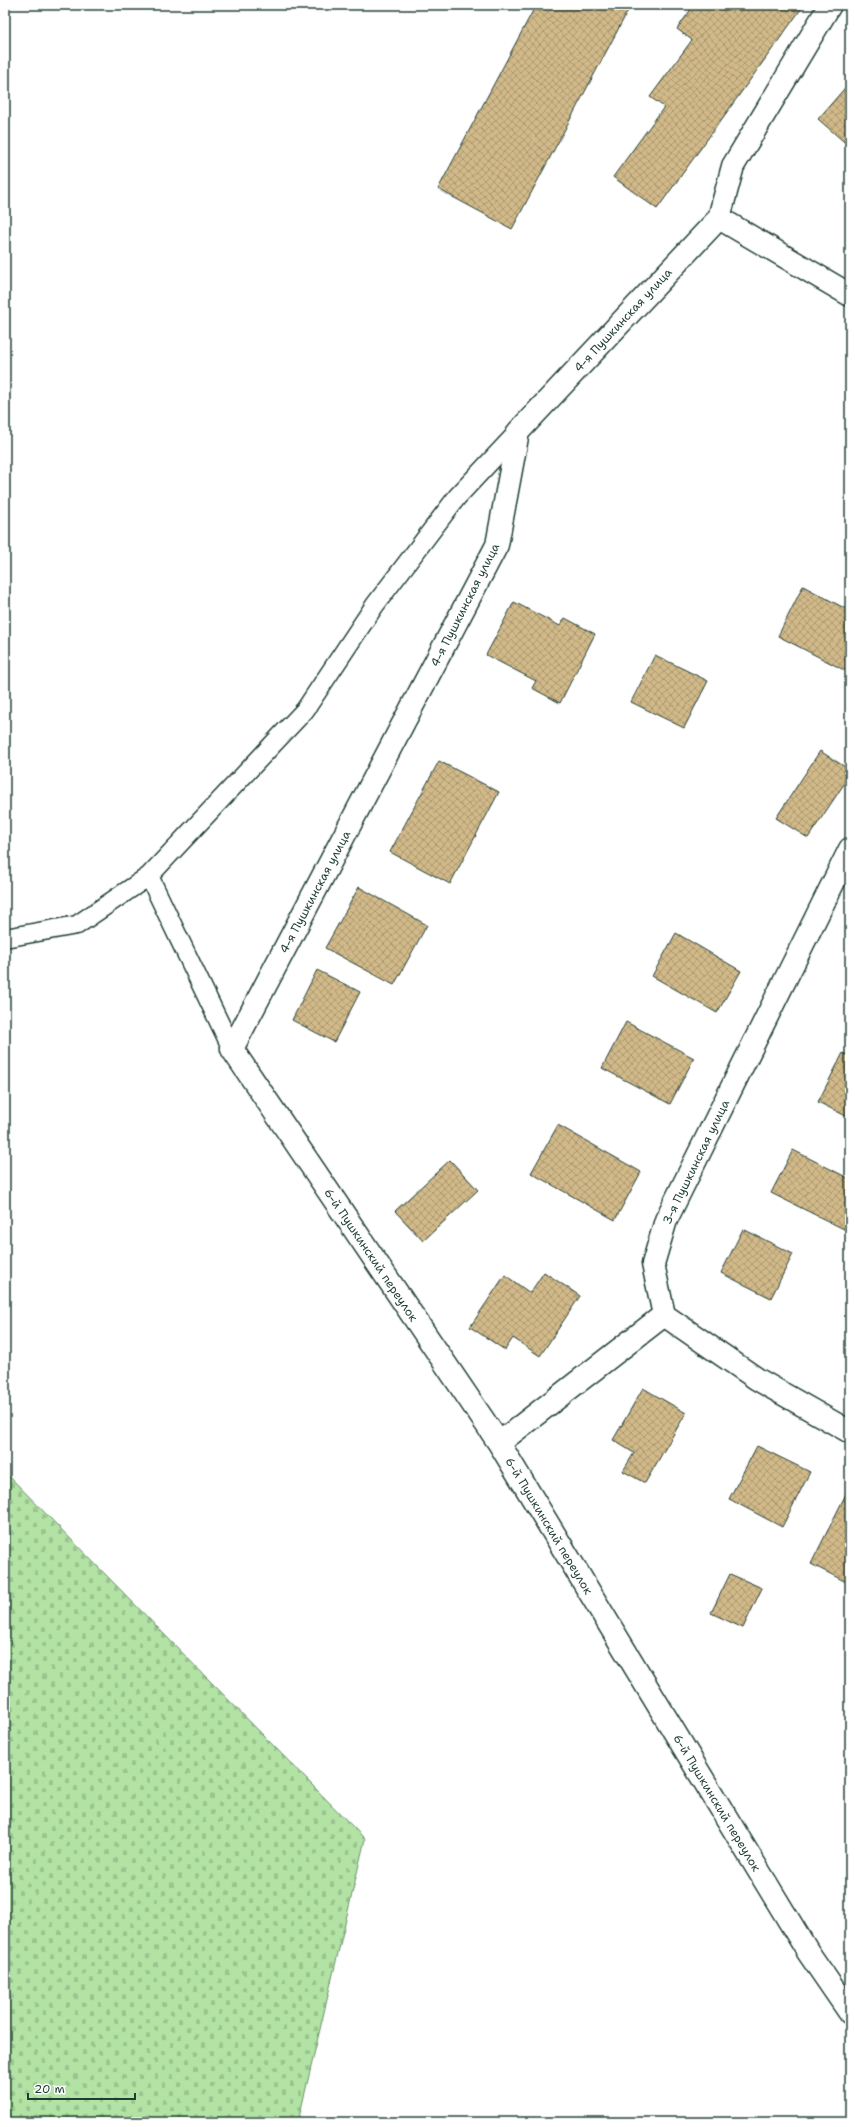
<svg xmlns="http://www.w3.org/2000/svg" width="855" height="2127" font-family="'Shantell Sans',sans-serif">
  <defs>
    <pattern id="cemetery-stones" width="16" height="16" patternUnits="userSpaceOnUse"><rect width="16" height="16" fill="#b2e3a4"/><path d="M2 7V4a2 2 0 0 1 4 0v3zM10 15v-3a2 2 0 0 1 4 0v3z" fill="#99c48e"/></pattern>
    <pattern id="building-cross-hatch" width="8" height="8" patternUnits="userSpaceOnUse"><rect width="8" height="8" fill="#d2b989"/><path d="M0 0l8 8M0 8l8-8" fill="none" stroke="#aa9871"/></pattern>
  </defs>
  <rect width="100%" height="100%" fill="#fff"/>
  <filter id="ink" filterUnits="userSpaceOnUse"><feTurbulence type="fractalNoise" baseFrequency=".025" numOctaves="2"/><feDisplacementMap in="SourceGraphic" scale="8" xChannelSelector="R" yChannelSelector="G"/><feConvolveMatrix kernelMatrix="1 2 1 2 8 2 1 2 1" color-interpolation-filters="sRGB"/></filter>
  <g filter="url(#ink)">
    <path fill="url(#cemetery-stones)" stroke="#68906c" d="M5,1472l360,367 -67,283h-293z"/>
    <path fill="url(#building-cross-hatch)" stroke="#1f3d34" d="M536,5h95l-119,224 -74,-40z
      M694,5h110l-147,204 -44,-32 51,-70 -14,-10 42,-57 -15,-11z
      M850,82v65l-32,-28z
      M803,586l47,25v53l-4,7 -68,-35z
      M514,602l46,24 5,-8 30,16 -35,69 -28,-15 4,-7 -50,-26z
      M655,655l53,26 -24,47 -53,-26z
      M820,751l30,19v5l-42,63 -32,-20z
      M439,761l60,31 -49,92 -60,-32z
      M359,887l68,38 -33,60 -69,-37z
      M676,933l65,38 -24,42 -65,-37z
      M317,970l43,22 -26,50 -42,-22z
      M626,1022l68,36 -24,46 -68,-36z
      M843,1053l7,4v61l-32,-16z
      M558,1125l83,47 -26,48 -84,-47z
      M793,1150l57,29v53l-79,-39z
      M450,1160l28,30 -55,51 -28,-30z
      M743,1229l50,25 -22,44 -50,-25z
      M544,1272l36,24 -40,60 -27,-18 -8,12 -35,-23 35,-52 25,18z
      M643,1388l43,25 -41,70 -22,-12 11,-18 -21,-13z
      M757,1446l53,26 -28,55 -53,-28z
      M848,1490l2,1v93l-39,-20z
      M730,1574l32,14 -19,40 -32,-15z"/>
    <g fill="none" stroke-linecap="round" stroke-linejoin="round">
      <g stroke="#1f3d34" stroke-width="21">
        <path id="lane" d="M5,938l72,-13 72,-49
          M232,1049l-83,-173 156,-166 70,-105 82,-108 61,-65"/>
      </g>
      <g stroke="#1f3d34" stroke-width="25">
        <path id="street" d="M830,5l-97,161 -14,52 -201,214 -21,113 -265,504 267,394 309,509 42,61
          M719,218l131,77
          M664,1315l93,64 93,53
          M499,1443l165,-128 -11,-51 13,-44 184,-371"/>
      </g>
      <use href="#lane" stroke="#fff" stroke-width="18"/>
      <use href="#street" stroke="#fff" stroke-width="22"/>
    </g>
  </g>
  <g text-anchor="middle" stroke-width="4" stroke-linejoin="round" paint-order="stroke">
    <g font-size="12" fill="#1f3d34" stroke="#fff">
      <text transform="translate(623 320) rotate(-47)" y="4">4-я Пушкинская улица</text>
      <text transform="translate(465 605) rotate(-63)" y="4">4-я Пушкинская улица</text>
      <text transform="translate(315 892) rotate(-62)" y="4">4-я Пушкинская улица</text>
      <text transform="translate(696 1162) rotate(-64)" y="4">3-я Пушкинская улица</text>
      <text transform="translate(371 1255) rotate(56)" y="4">6-й Пушкинский переулок</text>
      <text transform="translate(549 1526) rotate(59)" y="4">6-й Пушкинский переулок</text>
      <text transform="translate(717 1803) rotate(59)" y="4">6-й Пушкинский переулок</text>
    </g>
  </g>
  <rect width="855" height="2127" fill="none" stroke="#fff" stroke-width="20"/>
  <rect x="10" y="10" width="835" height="2107" fill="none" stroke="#1f3d34" stroke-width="1.5" filter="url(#ink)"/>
  <path d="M28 2093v6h107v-6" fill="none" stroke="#1f3d34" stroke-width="2"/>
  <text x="34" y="2093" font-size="12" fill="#1f3d34" stroke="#ffffff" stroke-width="3" paint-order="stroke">20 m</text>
</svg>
